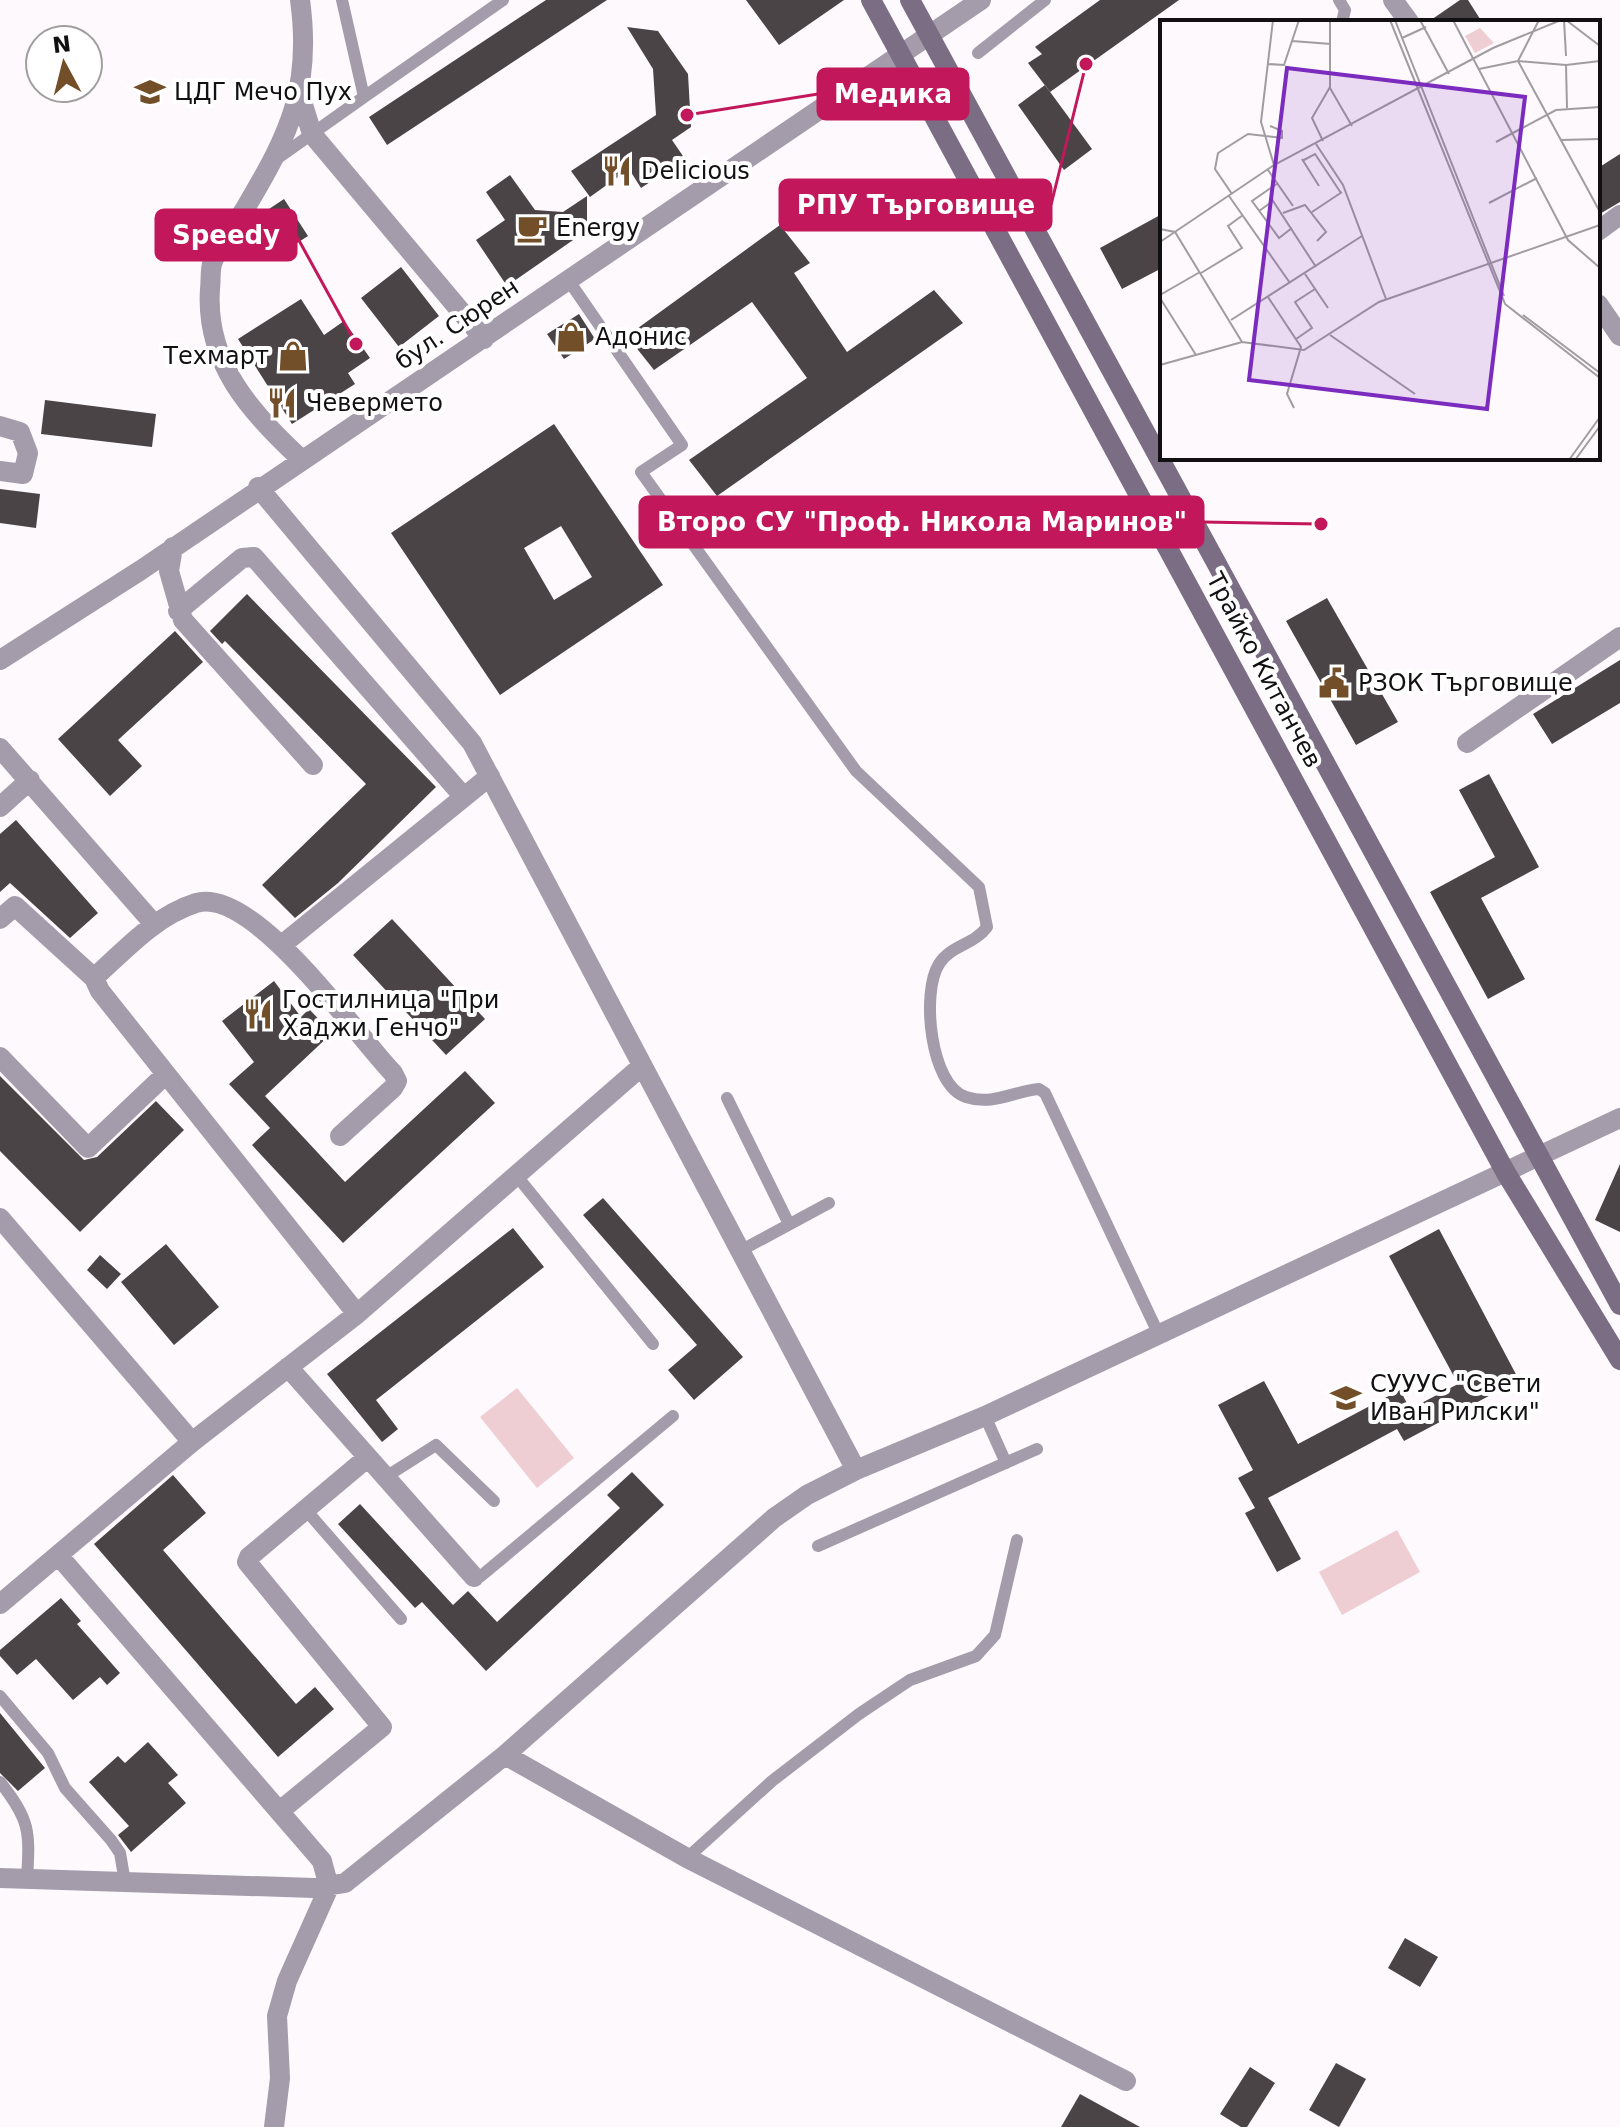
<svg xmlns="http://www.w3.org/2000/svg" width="1620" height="2127" font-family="'DejaVu Sans',sans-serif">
  <rect width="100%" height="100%" fill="#fef9fd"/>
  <path fill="#efced3" d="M517,1388l57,70 -37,30 -57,-71z
    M1397,1530l23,42 -78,43 -23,-43z"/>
  <path fill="#4b4447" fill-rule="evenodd" d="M546,0h61l-220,145 -18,-28z
    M746,0h98l-65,45z
    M1100,0h79l-129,92 -22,-29 14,-9 -7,-7z
    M1460,0h8l14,22h-54z
    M627,27l31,4 30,43 3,53 -19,13 13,19 -44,29 -12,-19 -39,28 -19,-26 85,-56 -3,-46z
    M1045,85l47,64 -28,21 -46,-65z
    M1620,154v48l-22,13v-47z
    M510,175l25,35 28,2 24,-16v30l-13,9 2,3 -69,48 -31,-46 29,-20 -19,-28z
    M284,199l24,37 -31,20 -23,-37z
    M1162,214v54l-40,21 -22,-41z
    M780,225l30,38 -16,10 53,79 87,-62 29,33 -246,173 -28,-36 118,-82 -55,-76 -98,68 -27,-34z
    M401,267l38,49 -40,31 -38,-49z
    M301,299l23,36 20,-14 26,37 -22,15 7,11 -63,40 -54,-85z
    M579,314l16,25 -31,20 -17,-25z
    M45,400l111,14 -4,33 -111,-13z
    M554,424l109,161 -163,110 -109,-162zM561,526l31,51 -38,23 -30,-52z
    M0,489l40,5 -4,34 -36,-5z
    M247,594l189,193 -98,96 -43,35 -33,-33 104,-101 -141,-143 -3,3 -12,-13z
    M1327,598l71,124 -42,23 -70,-124z
    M175,631l28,31 -85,78 24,26 -32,30 -52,-57z
    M1620,660v43l-68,41 -19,-30z
    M1489,774l50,93 -58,31 44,81 -37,20 -58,-107 65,-35 -36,-67z
    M16,820l82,93 -28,25 -60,-55 -10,9v-58z
    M392,919l93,100 -39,36 -93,-100z
    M274,981l27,36 8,-8 23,24 -67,63 80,86 120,-111 30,32 -152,140 -91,-98 18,-17 -41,-44 25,-22 -32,-41z
    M0,1076l84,84 13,-3 59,-56 28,29 -104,102 -80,-81z
    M1620,1164v68l-25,-12z
    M603,1198l140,159 -49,43 -26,-30 29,-25 -114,-130z
    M513,1228l31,39 -168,133 22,29 -16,13 -55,-68z
    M1439,1229l80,151 -115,61 -7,-12 -129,69 33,61 -24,13 -32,-59 10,-5 -17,-30 15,-8 -35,-65 46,-24 34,63 102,-54 10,19 48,-25 -69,-128z
    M166,1244l53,63 -45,38 -53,-63z
    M100,1255l21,19 -14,15 -20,-19z
    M632,1472l32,33 -178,166 -64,-69 -7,6 -77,-84 22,-20 93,101 15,-14 29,31 123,-114 -13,-13z
    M173,1475l33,38 -43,37 133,154 19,-17 19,22 -56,48 -184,-213z
    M61,1598l20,23 -4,3 43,49 -13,12 -7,-8 -27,23 -37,-41 -19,16 -17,-19v-6z
    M0,1713l45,55 -27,23 -18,-18z
    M148,1742l30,33 -10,8 18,20 -55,49 -13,-17 11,-9 -40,-44 29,-26 7,7z
    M1405,1938l33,19 -18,30 -32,-19z
    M1336,2063l30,16 -27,48 -30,-17z
    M1250,2067l25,16 -28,44h-6l-21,-13z
    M1080,2094l60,33h-79z"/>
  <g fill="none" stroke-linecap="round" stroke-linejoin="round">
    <path stroke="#a49bab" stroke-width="12" d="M342,0l22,97 139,-97
      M1339,0l6,10 -3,12
      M978,53l67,-53
      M275,160l89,-63
      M569,281l113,164 -41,27 215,299 123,116 8,40c-13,18 -36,18 -48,37 -18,28 -9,122 27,133 27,9 48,-6 73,-8l6,4 114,242
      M727,1098l62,126
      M516,1175l137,169
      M738,1252l91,-49
      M985,1416l21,47
      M384,1478l52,-33 58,56
      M305,1509l96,110
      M818,1546l219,-97
      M474,1577l7,-1 192,-160
      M0,1696l48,57 17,35 46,52 9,13 5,29
      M0,1782c30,38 30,49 27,97
      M687,1858l85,-77 87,-67 51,-34 66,-24 19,-21 22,-95"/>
    <path stroke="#a49bab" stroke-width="20" d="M300,0c12,87 -10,133 -54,207 -10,17 -28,38 -34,57 -2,7 -1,17 -2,25 -5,73 40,123 91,170
      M1393,0l16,22
      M300,95l12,39 172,205
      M1598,231l22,-16
      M1598,304l22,32
      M0,426l20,6 8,21 -5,21 -23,-3
      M258,487l214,256 384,727
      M173,547l-4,24 14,49 130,145
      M178,611l64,-53 12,-1 209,239
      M0,660l141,-90 840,-570
      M1467,743l153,-106
      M0,748l154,176
      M0,807l30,-27
      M0,919l15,-13 79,72 6,13 257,323
      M283,944l207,-168
      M94,978c31,-28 61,-62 102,-75 58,-17 160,132 197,170l4,8 -4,7 -53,48
      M0,1057l88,91 78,-74
      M0,1218l192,224
      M288,1367l186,210
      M58,1555l264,306 7,26 -42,94 -10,35 3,62 -6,49
      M0,1604l192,-162 165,-128 285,-248
      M505,1755l182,103 439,223
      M281,1810l101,-83 -135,-165 2,-5 118,-99
      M0,1878l314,10 31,-5 160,-128 269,-237 33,-23 49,-25 129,-54 635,-298"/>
    <path stroke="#7b6d84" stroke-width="20" d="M871,0l635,1173 114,187
      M910,0l710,1305"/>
  </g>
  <defs>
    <g id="school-bare" transform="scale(2.4)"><path d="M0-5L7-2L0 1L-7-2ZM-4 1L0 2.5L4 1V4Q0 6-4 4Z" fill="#724f28" stroke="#fff" stroke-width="2.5" paint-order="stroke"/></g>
    <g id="restaurant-bare" transform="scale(2.4)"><path d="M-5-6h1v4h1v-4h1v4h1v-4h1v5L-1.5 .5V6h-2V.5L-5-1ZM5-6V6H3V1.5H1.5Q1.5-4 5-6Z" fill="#724f28" stroke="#fff" stroke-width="2.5" paint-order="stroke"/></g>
    <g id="cafe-bare" transform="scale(2.4)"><path d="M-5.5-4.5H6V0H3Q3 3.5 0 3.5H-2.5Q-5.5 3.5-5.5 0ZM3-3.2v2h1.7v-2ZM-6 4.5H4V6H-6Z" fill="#724f28" stroke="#fff" stroke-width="2.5" paint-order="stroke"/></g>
    <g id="shop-bare" transform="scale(2.4)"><path d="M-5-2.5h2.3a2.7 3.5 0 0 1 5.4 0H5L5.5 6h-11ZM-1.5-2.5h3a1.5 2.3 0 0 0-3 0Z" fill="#724f28" stroke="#fff" stroke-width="2.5" paint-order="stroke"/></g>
    <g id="civic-bare" transform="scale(2.4)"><path d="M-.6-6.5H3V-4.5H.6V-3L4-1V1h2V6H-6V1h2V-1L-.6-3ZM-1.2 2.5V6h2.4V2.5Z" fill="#724f28" stroke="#fff" stroke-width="2.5" paint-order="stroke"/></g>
  </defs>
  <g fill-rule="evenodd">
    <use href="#school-bare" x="150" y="92"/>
    <use href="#restaurant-bare" x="617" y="171"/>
    <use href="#cafe-bare" x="532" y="228"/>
    <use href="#shop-bare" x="571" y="337"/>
    <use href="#shop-bare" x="293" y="356"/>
    <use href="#restaurant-bare" x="282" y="403"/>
    <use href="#civic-bare" x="1334" y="683"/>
    <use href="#restaurant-bare" x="258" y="1014"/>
    <use href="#school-bare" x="1346" y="1398"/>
  </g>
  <g text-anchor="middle" stroke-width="8" stroke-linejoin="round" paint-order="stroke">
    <g font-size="24" fill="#121012" stroke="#fff" text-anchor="start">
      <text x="174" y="100">ЦДГ Мечо Пух</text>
      <text x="641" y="179">Delicious</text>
      <text x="556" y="236">Energy</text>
      <text x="595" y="345">Адонис</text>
      <text x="269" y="364" text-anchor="end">Техмарт</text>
      <text x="306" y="411">Чевермето</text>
      <text x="1358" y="691">РЗОК Търговище</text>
      <text x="282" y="1008">Гостилница "При<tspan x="282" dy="28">Хаджи Генчо"</tspan></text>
      <text x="1370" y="1392">СУУУС "Свети<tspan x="1370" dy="28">Иван Рилски"</tspan></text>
    </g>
    <g font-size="24" fill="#121012" stroke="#fff">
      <text transform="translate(457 324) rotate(-34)" y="8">бул. Сюрен</text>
      <text transform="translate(1264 670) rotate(62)" y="8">Трайко Китанчев</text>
    </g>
  </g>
  <g transform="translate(1160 20)">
    <rect width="440" height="440" fill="#fef9fd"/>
    <path d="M320,8l14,15 -19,10 -10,-17z" fill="#efced3"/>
    <path fill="none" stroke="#a09c9f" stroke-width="2" d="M113,0l-12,102 13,43M230,0l115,284 95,74M235,0l109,276M260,0l29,54M293,0l115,220 32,28M379,0l-21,41 82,151M404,0l2,36M406,0l34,26M242,18l24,-11M132,21l39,3M108,44l16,1 15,-45M406,45l1,43M319,49l39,-8 48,4 34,-4M170,68l22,38M401,120l39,-1M163,121l-11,-23 18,-31v-67M336,122l60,-32 44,-3M156,124l27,41 43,114M142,139l17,27M142,141l13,-7 26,39M108,150l25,36M118,163l-26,18 27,37 13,-10M72,174l-17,-25 3,-16 30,-19 34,4v-7l-12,-5M69,176l61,87M329,183l48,-25M99,191l14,-10 43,66M152,192l30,-20M123,193l22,-8 21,27 -9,9M0,209l15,3 67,110M0,222l114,-77 219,-117 68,-28M41,253l41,-25 -14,-22 15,-11M145,254l23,34M0,275l40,-23M108,277l33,50 -14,47 7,14M0,278l36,57M363,295l77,58M71,300l131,-84M170,315l85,59M136,319l16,-11 -17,-26 20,-13M0,345l82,-23 62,8 75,-48 221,-77M409,440l31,-43M415,440l25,-34"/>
    <path fill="#7b2cbf" fill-opacity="0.15" stroke="#7b2cbf" stroke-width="4" d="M127,48l238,29 -38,312 -238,-29z"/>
    <rect width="440" height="440" fill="none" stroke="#121012" stroke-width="4"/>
  </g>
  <path fill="none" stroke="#c2185b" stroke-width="3" d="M687 115L818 94M1086 64L1051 205M356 344L296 235M1321 524L1203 522"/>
  <g fill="#c2185b" stroke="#fff" stroke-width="3">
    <circle cx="687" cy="115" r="8"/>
    <circle cx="1086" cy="64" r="8"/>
    <circle cx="356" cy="344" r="8"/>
    <circle cx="1321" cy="524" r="8"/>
  </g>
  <g fill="#c2185b" stroke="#c2185b" stroke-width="3">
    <rect x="818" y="69" width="150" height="50" rx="8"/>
    <rect x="780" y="180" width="271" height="50" rx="8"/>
    <rect x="156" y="210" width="140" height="50" rx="8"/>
    <rect x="640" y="497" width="563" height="50" rx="8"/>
  </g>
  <g font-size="26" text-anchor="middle" font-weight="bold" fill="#fff">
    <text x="893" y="103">Медика</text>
    <text x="916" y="214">РПУ Търговище</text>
    <text x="226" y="244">Speedy</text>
    <text x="922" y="531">Второ СУ "Проф. Никола Маринов"</text>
  </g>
  <g transform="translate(64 64) rotate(353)"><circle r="38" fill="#ffffff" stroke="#a09fa0" stroke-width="2"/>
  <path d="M0-6L14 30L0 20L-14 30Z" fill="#724f28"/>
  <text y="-12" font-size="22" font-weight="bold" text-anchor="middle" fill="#121012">N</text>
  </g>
</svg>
